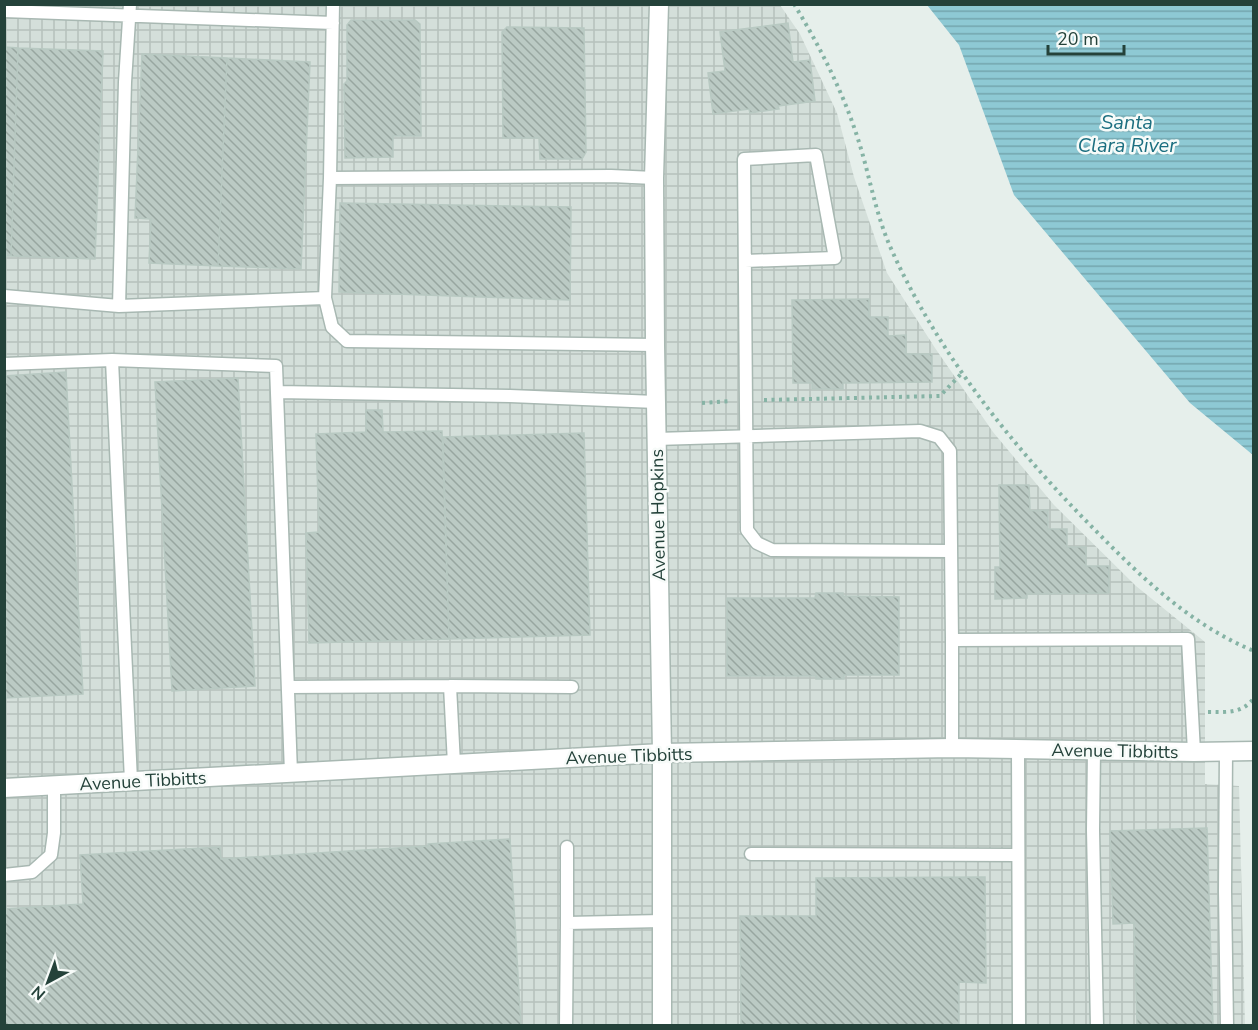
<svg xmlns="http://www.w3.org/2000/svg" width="1258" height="1030" font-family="'Nunito Sans',sans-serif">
  <defs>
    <pattern id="industrial-grid" width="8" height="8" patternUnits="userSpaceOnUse" patternTransform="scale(1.5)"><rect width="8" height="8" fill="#d4dfda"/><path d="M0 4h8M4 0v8" fill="none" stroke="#b6c1bc"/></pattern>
    <pattern id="water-rules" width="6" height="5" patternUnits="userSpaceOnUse" patternTransform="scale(1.5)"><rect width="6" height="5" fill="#8ec9d4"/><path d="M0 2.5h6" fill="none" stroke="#74a5ad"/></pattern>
    <pattern id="building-back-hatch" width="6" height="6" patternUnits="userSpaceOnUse" patternTransform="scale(1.5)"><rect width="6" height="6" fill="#bbcac4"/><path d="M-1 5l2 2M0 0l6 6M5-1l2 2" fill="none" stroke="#98a6a0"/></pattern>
  </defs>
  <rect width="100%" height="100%" fill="#e6efeb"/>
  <path fill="url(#industrial-grid)" d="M5,5h775l20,29 37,79 17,64 33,96 48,75 58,84 61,73 82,81 69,56v142l34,2 6,239 -1240,1z"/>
  <path fill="url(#water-rules)" d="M927,5h326v450l-63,-52 -176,-208 -55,-150z"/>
  <path fill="url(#building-back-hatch)" stroke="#b8c9c2" stroke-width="1.5" d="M351,20h64l5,4 1,112h-28v21l-48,1 -1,-74 3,-3v-56z
    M788,23l5,39 17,-2 5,41 -37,5 1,3 -29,4 -1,-4 -36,5 -5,-41 17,-2 -5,-39z
    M507,27l77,1 2,124 -4,7h-42l-1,-21h-36l-1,-106z
    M4,47l14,1 -7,208h-7z
    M18,48l85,3 -8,208 -84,-3z
    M142,54l85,4 -9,208 -69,-3 2,-44 -16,-1z
    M227,58l83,4 -9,207 -83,-3z
    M340,203l231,4 -1,93 -231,-8z
    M869,299v18h19v19l18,-1v19h26v28l-89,1v6h-31v-6h-19l-1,-83z
    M66,372l17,322 -79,4v-322z
    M238,378l17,308 -83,5 -17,-309z
    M366,410h16l1,22 59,-1 7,208 -140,4 -3,-110 13,-1 -3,-98 50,-2z
    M584,433l6,202 -141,4 -6,-202z
    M999,485h30l1,26 18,-1v19h19v18h19v19h23v27l-82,1v4l-32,1v-32h5z
    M816,593h27v3l56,1v78h-55v4h-28v-3h-89v-78h88z
    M1207,828l6,198h-76l-3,-103 -21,1 -3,-93z
    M510,839l11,187h-517v-117l79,-5 -3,-49 140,-8 1,12 207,-13v-2z
    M985,877l1,106 -27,-1v44h-218l-1,-110h76v-38z"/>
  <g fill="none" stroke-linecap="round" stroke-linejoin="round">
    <g stroke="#a8b8b2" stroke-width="15">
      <path id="service" d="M4,11l329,12
        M330,178l3,-174
        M654,178l-43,-2 -281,2 -5,120 7,29 15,14 308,4
        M745,261l90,-3 -19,-103 -72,4 3,371 10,13 15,7 179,1
        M4,296l115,10 6,-224 5,-78
        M119,306l206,-8
        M112,360l164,6 15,407
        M4,364l108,-4 19,421
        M277,392l233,4 146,6
        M656,439l264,-8 19,6 11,14 2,189
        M288,687l162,-1
        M952,748v-108l236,-1 6,113
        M1018,749l1,277
        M1094,750l-1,80 4,196
        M1226,751l-1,140 2,135
        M454,764l-4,-78 122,1
        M567,847v76
        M751,854l267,1
        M4,875l28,-3 19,-17 3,-22v-47
        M566,1026l1,-103 95,-2"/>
    </g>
    <g stroke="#a8b8b2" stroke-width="21">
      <path id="minor" d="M659,4l-5,174 1,167 7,408v273
        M4,788l658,-35 290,-5 242,4 60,-1"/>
    </g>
    <path stroke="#86b3a5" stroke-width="4" stroke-dasharray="3 4.5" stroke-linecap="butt" d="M794,4c25,41 48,86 63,132 13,39 18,79 36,117 48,105 124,199 206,281 45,46 94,92 155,117
      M764,400l176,-4 23,-24
      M702,403l28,-2
      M1208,712c18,0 34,2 46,-14"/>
    <use href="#service" stroke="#fff" stroke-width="12"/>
    <use href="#minor" stroke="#fff" stroke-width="18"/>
  </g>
  <g text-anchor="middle" stroke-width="5" stroke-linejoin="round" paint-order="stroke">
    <g font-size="18" fill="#24423a" stroke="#f7fbf9">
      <text transform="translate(658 515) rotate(-91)" y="6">Avenue Hopkins</text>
      <text transform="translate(1115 751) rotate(1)" y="6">Avenue Tibbitts</text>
      <text transform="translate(629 756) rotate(-2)" y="6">Avenue Tibbitts</text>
      <text transform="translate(143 781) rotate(-3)" y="6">Avenue Tibbitts</text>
    </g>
    <g font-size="20" font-style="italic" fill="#1c6f80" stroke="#f7fbf9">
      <text x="1127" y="129">Santa<tspan x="1127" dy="23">Clara River</tspan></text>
    </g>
  </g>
  <rect width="1258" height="1030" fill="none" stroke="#24423a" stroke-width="12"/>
  <g transform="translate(48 982) rotate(221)" stroke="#f7fbf9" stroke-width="4.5" paint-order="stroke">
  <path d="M0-4.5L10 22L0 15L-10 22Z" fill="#24423a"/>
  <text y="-9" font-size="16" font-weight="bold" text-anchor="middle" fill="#24423a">N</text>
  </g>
  <path d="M1048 45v9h76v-9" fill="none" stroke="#24423a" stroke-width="3"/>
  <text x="1057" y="45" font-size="18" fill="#24423a" stroke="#f7fbf9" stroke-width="4.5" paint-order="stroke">20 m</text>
</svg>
